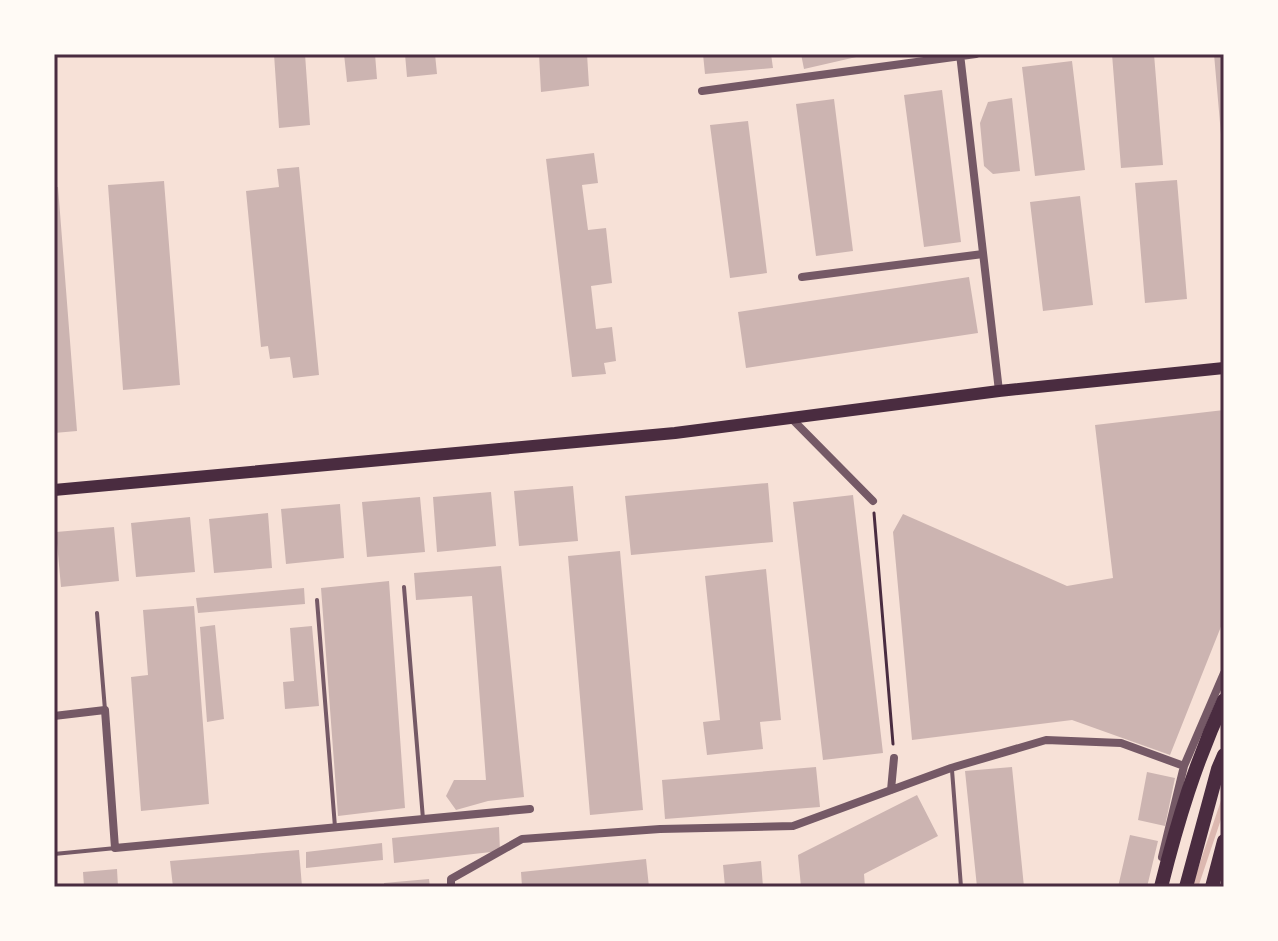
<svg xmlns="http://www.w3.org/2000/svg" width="1278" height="941" font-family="'Exo 2',sans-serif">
  <rect width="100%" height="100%" fill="#f7e1d7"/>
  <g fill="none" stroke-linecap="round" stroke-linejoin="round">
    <path stroke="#dcb8b0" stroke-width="6" d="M1195,887l29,-86"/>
  </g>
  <path fill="#ccb4b1" d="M274,54h31l5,71 -31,3z
    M344,54h31l2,25 -30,3z
    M405,54h30l2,20 -30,3z
    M539,54h48l2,32 -48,6z
    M703,54h68l2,14 -68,6z
    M801,54h64v1l-61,14z
    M1112,54h42l9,111 -42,3z
    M1214,54h10v92h-2z
    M1072,61l13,109 -50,6 -13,-109z
    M942,90l19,152 -37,5 -20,-152z
    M1012,98l8,73 -27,3 -9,-8 -4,-43 8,-21z
    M834,99l19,152 -37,5 -20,-152z
    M748,121l19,152 -37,5 -20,-153z
    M594,153l4,30 -16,2 6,45 18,-2 6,55 -21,3 5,43 16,-2 4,34 -12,2 2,11 -34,3 -26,-218z
    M299,167l20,208 -26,3 -3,-21 -20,2 -2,-13 -7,1 -15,-156 33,-4 -2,-18z
    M1177,180l10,119 -42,4 -10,-120z
    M164,181l16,204 -57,5 -15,-205z
    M54,187h4l19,244 -23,2z
    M1080,196l13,109 -50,6 -13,-109z
    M969,277l9,56 -232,35 -8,-56z
    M1224,410v209l-54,136 -98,-35 -160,20 -19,-208 10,-18 164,72 46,-8 -18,-153z
    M768,483l5,59 -142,13 -6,-59z
    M573,486l5,55 -59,5 -5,-55z
    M491,492l5,54 -59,6 -4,-55z
    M853,495l30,258 -60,7 -30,-258z
    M420,497l5,55 -58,5 -5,-55z
    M340,504l4,54 -58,6 -5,-55z
    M268,513l4,55 -58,5 -5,-54z
    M190,517l5,55 -59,5 -5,-54z
    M114,527l5,54 -58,6 -5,-55z
    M620,551l23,259 -53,5 -22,-259z
    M501,566l23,231 -36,4 -32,9 -10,-14 8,-16h32l-14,-184 -56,4 -2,-27z
    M766,569l15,151 -21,2 3,27 -56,6 -4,-33 17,-2 -15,-144z
    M389,581l16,227 -67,8 -17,-228z
    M304,588l1,16 -107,9 -2,-15z
    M194,606l15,198 -68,7 -10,-134 17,-2 -5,-65z
    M215,625l9,94 -17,3 -7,-95z
    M312,626l7,80 -34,3 -2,-27 11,-1 -4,-53z
    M816,767l4,40 -155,12 -3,-39z
    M1012,767l12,120h-47l-12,-116z
    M1147,772l28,6 -10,48 -27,-6z
    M917,795l21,41 -74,38 1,13h-64l-3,-32z
    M499,827l1,24 -106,12 -2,-25z
    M1130,835l28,6 -11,46h-29z
    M382,843l1,17 -77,8v-16z
    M299,850l3,37h-129l-3,-26z
    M646,859l3,28h-127l-1,-15z
    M761,861l2,26h-38l-2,-22z
    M117,869l1,18h-34l-1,-15z
    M429,879l1,8h-46v-4z"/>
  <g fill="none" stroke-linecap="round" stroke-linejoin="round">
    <path stroke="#4a2c40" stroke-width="3" d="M874,513l19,231"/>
    <path stroke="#755966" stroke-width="4" d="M404,587l19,232
      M317,600l18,227
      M97,613l8,97
      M952,770l9,117
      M54,854l62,-6"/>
    <path stroke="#755966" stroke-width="8" d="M960,54l39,337
      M702,91l274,-37
      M802,277l181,-23
      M792,419l81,82
      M54,716l51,-6 10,138 415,-39
      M891,790l3,-32
      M1162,857l22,-91 40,-93
      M451,887v-8l71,-40 138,-10 133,-3 158,-58 95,-28 75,3 63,23"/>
    <path stroke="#4a2c40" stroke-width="12" d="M54,490l621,-57 324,-42 225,-23"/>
    <path stroke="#4a2c40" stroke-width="14" d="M1161,887c17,-68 34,-123 63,-187
      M1186,887l32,-118 6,-14
      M1212,887l12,-46"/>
  </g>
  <rect width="1278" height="941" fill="none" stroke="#fffaf5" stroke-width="112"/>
  <rect x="56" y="56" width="1166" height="829" fill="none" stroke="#4a2c40" stroke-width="3"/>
</svg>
